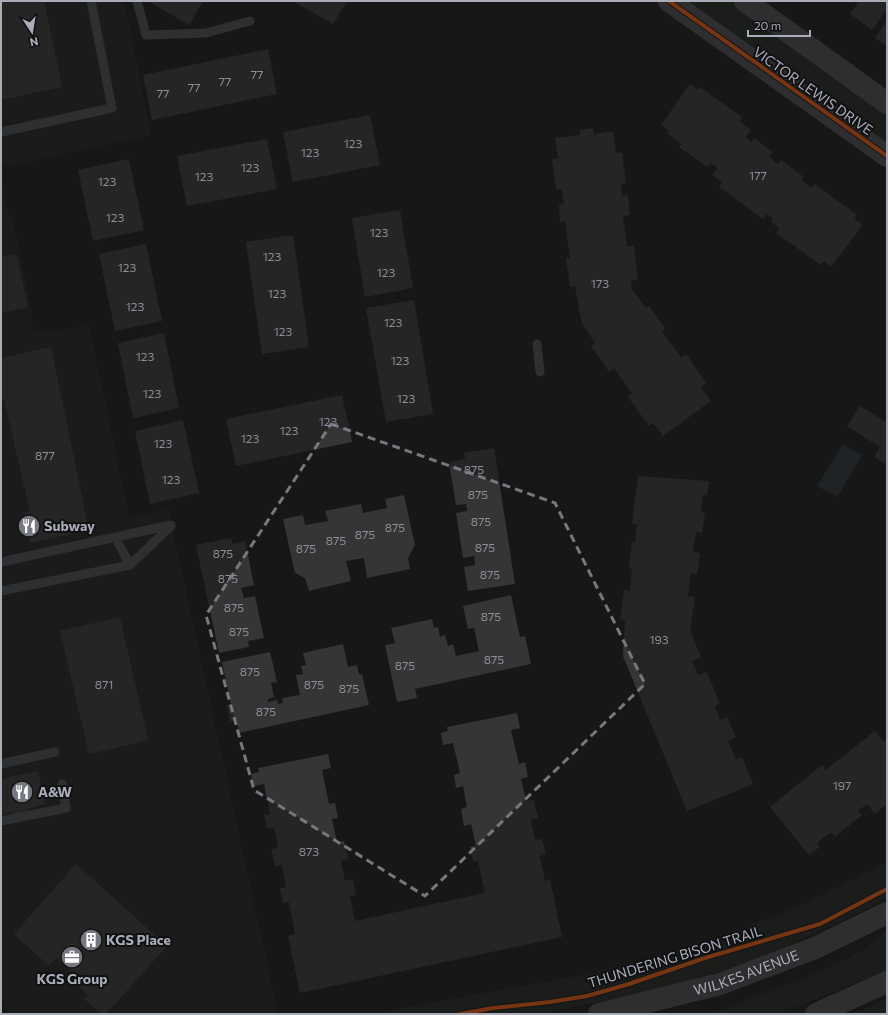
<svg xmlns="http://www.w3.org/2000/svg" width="888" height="1015" font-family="Commissioner,sans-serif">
  <rect width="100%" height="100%" fill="#171717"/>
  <path fill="#212123" d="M1,1h123l27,134 -150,32z
    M1,177l7,34 4,6 20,95 -1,7 3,14 55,-7 40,191 39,-8 110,505h-269l-8,-15z"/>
  <path fill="#1d241e" d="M669,1h76l142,102v53z
    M887,863v35l-18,10 -95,45 -100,33 -134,28h-171l225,-41 116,-32 95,-37z
    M887,930v40l-4,2 -104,42h-72l89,-33 47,-20 18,-10z
    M885,999h2v15h-35z"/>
  <path fill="#2a3239" d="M843,444l19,11 -25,42 -20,-11z"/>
  <path fill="#353536" d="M1,1h43l18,86 -61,13z
    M148,1h55l-14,24z
    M293,1h54l-14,23z
    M859,1h28v8l-15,21 -22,-16z
    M887,21v25l-12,-8z
    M268,49l9,45 -125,26 -9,-45z
    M690,84l8,6 2,-3 42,30 -2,4 11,9 -5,8 6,4 2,-4 19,14 -4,5 9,7 3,-4 23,17 -3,3 11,8 3,-4 42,31 -3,4 9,6 -32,42 -7,-6 -3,4 -45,-32 3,-5 -8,-6 2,-3 -6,-5 -4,5 -44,-32 3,-5 -10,-7 6,-7 -8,-5 -3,4 -28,-20 3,-3 -15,-11 2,-3 -8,-5z
    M370,115l10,50 -87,17 -10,-50z
    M593,128l1,6 19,-3 3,22 6,-1 4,31 -5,1 1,12 6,-1 2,20 -7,1 4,30h7l4,34 -7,1 1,8 14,19 3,-2 16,22 -3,3 19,26 5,-3 20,29 -5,4 10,14 -48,35 -10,-13 -4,3 -21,-29 4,-4 -18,-25 -5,4 -18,-26 4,-3 -13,-19 -7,-38 -5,1 -4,-29h4l-5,-37 -5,1 -1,-17 5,-1 -2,-15h-6l-4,-30 6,-1 -3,-20 25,-3v-5z
    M267,139l10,50 -90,17 -10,-50z
    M129,159l15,71 -51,11 -15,-71z
    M400,210l13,78 -48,9 -13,-79z
    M293,235l16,112 -47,7 -16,-112z
    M146,244l16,77 -47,10 -16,-77z
    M16,254l12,53 -27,6v-56z
    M414,300l19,114 -47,8 -20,-114z
    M164,333l15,75 -46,10 -15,-75z
    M51,347l38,183 -59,13 -7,-30 7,-2 -26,-111h-3v-42z
    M342,395l10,47 -116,24 -10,-47z
    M860,406l27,17v42l-13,-8 6,-10 -33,-21z
    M183,420l16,73 -49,11 -15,-73z
    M494,448l21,136 -47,7 -4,-24 11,-2 -1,-9 -11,2 -7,-45 11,-2 -1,-7 -10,1 -7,-43 16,-3 -1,-6z
    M638,476l71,5 -2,14h-4l-2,17h4l-3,21 -6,-1 -3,20 7,1 -3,21 -6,-1 -3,23 7,1 -5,33 11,27 -9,4 6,14 9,-3 13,32 -5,2 5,14 7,-3 9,20 -8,4 8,18 6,-2 11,27 -66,27 -64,-155 2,-36 -5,-1 4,-29 6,1 2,-22 -3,-1 3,-26h3l2,-18h-5z
    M404,495l11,50 -7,13 2,11 -43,9 -3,-20 -18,3 5,20 -42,10 -4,-13 -10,-5 -12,-54 20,-4 2,10 12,-2 11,-2 -3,-10 36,-7 2,9 24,-5 -2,-9z
    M231,538l2,6 12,-3 9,44 -13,3 3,10 11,-2 9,42 -16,3 1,6 -30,6 -23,-108z
    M511,595l9,42 5,-1 6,28 -116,25 2,9 -20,4 -12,-57 10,-2 -4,-15 41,-9 2,9 4,-1 2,10 5,-2 3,11 5,-2 3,12 23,-5 -5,-23 -6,1 -5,-23z
    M120,617l28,123 -59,14 -29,-123z
    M343,644l5,23 9,-2 2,9h3l7,31 -130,28 -3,-13 -6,2 -3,-17 4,-1 -9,-42 48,-10 7,30 -6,1 3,14 -6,2v3l9,-2 1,4 5,-1 -1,-5 18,-3 -4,-20 7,-1 -2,-8 5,-1 -3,-12z
    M517,713l3,15 -9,2 8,34 6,-2 3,15 -7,2 5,22 8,-1 4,18 -7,1 4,21 7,-1 4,15 -6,2 5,25 5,-2 12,58 -262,56 -12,-57 7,-2 -6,-32 -6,1 -3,-15 6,-1 -4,-22 -7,1 -4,-17 7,-1 -4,-21 -7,1 -3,-13 6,-1 -6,-30 -10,2 -3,-12 8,-2 -1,-4 70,-14 3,14 -9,2 7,34 6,-1 3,15 -6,1 5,23 7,-1 4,18 -7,1 4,21 8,-2 3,16 -6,1 5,25 130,-28 -7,-32 -5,1 -3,-15 6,-1 -5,-22 -7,2 -3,-17 6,-2 -4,-21 -7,2 -2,-13 6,-2 -7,-30 -10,2 -2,-12 7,-2 -1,-4z
    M875,731l8,11 4,-3v65l-12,10 -8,-10 -9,7 4,4 -27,22 -4,-5 -14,11 3,4 -11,8 -39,-48 52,-42 4,5z
    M38,771l7,33 -18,5 1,4 -15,4 -1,-5 -11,3v-36z
    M76,864l91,82 -61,68h-5l-17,-15 4,-4 -18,-16 4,-5 -18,-16 -7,8 -35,-32z"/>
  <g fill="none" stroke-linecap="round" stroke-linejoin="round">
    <path stroke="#4b4c50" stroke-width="9" d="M137,1l9,34 60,-2 44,-12
      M1,132l111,-24 -21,-107
      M537,344l3,28
      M1,562l170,-37
      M130,565l41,-39
      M1,591l129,-26 -15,-28
      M1,764l54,-12
      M1,821l65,-13 -4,-24"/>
    <g stroke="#4a4a4e" stroke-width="22">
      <path d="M669,1l218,155"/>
      <path d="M745,1l142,102"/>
      <path id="s1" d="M599,1014l121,-30 95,-36 72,-35"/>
      <path d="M816,1014l71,-32"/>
    </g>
    <g stroke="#111113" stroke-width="6">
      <path id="cycleway" d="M669,1l218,155
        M460,1014l33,-6 57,-6 37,-6 42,-12 76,-26 115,-34 67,-35"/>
    </g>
    <use href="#cycleway" stroke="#e8590c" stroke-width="4"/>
  </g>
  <path d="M0 0H888V1015H0ZM331,424l224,79 90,181 -220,212 -171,-106 -48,-175z" fill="#171717" fill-opacity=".55" fill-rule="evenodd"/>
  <path fill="none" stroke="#757880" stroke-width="3" stroke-dasharray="8 5" stroke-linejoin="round" d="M331,424l224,79 90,181 -220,212 -171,-106 -48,-175z"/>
  <defs>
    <g id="restaurant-disc" transform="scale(1.15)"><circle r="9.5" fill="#757880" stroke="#111113"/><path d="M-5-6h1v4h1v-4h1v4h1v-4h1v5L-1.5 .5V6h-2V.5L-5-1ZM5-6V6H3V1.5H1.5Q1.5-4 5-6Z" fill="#fff"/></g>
    <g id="building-disc" transform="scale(1.15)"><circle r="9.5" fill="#757880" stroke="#111113"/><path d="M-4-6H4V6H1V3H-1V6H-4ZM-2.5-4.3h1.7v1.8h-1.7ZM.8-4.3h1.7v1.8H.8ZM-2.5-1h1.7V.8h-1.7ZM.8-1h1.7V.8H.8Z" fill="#fff"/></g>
    <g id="office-disc" transform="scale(1.15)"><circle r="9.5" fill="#757880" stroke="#111113"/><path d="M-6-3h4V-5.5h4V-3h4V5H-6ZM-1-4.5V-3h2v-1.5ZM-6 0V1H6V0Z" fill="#fff"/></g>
  </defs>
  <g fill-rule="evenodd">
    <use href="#restaurant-disc" x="29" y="526"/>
    <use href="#restaurant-disc" x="22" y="792"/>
    <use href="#building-disc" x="91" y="940"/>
    <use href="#office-disc" x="72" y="957"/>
  </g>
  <g text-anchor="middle" stroke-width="4" stroke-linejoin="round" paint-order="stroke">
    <g font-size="12" fill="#8b8f98">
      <text x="257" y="79">77</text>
      <text x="225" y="86">77</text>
      <text x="194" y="92">77</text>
      <text x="163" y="98">77</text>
      <text x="353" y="148">123</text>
      <text x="310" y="157">123</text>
      <text x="250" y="172">123</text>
      <text x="758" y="180">177</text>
      <text x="204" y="181">123</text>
      <text x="107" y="186">123</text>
      <text x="115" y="222">123</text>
      <text x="379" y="237">123</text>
      <text x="272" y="261">123</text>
      <text x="127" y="272">123</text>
      <text x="386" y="277">123</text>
      <text x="600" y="288">173</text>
      <text x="277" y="298">123</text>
      <text x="135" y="311">123</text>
      <text x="393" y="327">123</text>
      <text x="283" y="336">123</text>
      <text x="145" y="361">123</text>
      <text x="400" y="365">123</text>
      <text x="152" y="398">123</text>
      <text x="406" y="403">123</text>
      <text x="328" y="426">123</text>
      <text x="289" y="435">123</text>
      <text x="250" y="443">123</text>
      <text x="163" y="448">123</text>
      <text x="45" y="460">877</text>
      <text x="474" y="474">875</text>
      <text x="171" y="484">123</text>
      <text x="478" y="499">875</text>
      <text x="481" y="526">875</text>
      <text x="395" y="532">875</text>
      <text x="365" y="539">875</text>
      <text x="336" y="545">875</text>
      <text x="485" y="552">875</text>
      <text x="306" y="553">875</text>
      <text x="223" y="558">875</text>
      <text x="490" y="579">875</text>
      <text x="228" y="583">875</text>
      <text x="234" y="612">875</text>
      <text x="491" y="621">875</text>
      <text x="239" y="636">875</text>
      <text x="659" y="644">193</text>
      <text x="494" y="664">875</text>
      <text x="405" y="670">875</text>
      <text x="250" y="676">875</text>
      <text x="104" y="689">871</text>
      <text x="314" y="689">875</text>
      <text x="349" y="693">875</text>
      <text x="266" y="716">875</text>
      <text x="842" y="790">197</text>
      <text x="309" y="856">873</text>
    </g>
    <g font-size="14" fill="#a8adb8" stroke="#111113">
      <text transform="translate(813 91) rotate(35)" y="5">VICTOR LEWIS DRIVE</text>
      <text transform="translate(675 957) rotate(-17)" y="5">THUNDERING BISON TRAIL</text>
      <text dy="5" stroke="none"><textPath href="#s1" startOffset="153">WILKES AVENUE</textPath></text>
    </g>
    <g font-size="14" font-weight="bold" fill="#a8adb8" stroke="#111113" text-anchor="start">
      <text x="44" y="531">Subway</text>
      <text x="38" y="797">A&amp;W</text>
      <text x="106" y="945">KGS Place</text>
      <text x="72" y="984" text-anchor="middle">KGS Group</text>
    </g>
  </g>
  <rect width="888" height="1015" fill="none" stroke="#a8adb8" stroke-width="4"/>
  <g transform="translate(32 32) rotate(168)" stroke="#111113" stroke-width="3" paint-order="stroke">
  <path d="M0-3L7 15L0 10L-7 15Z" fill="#a8adb8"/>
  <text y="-6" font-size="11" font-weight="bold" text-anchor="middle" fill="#a8adb8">N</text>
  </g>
  <path d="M748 30v6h62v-6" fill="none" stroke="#a8adb8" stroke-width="2"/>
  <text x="754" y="30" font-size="12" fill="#a8adb8" stroke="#111113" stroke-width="3" paint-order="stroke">20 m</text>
</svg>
